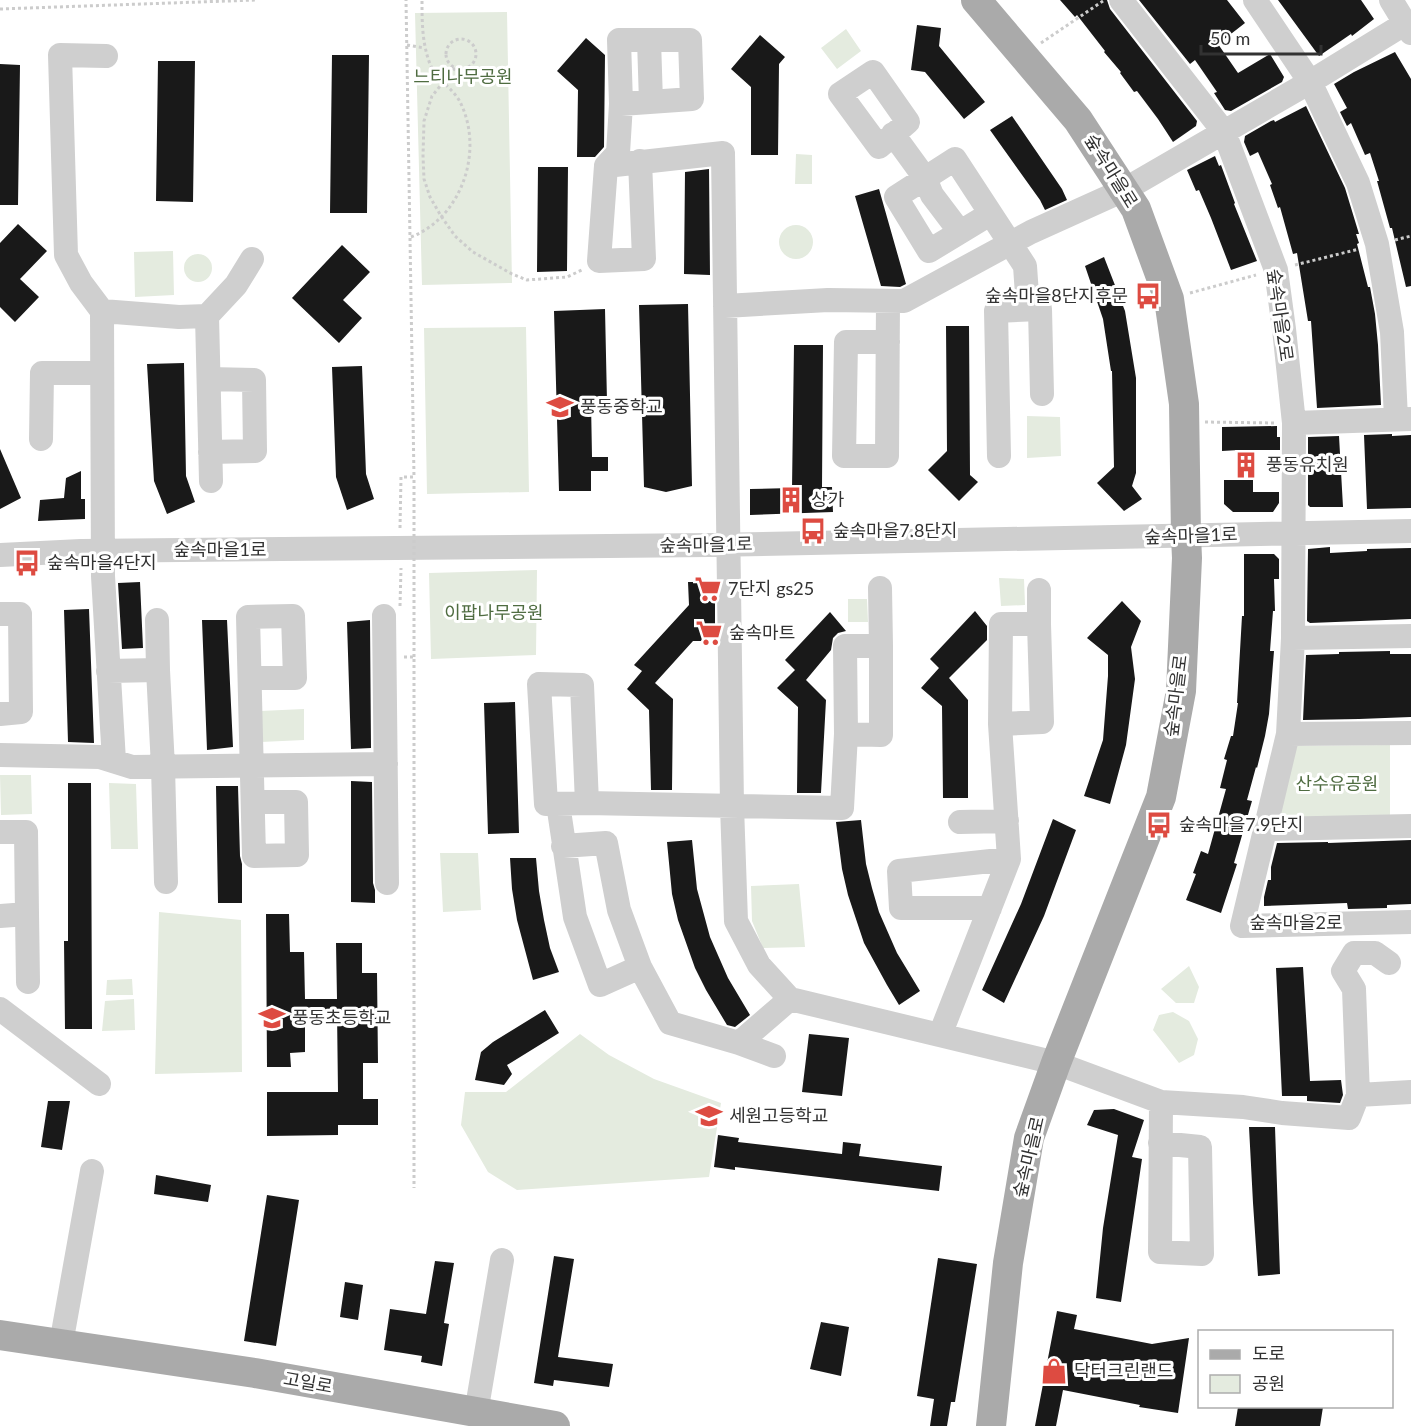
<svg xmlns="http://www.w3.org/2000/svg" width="1411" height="1426" font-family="Lato,'Noto Sans KR',sans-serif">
  <rect width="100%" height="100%" fill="#fff"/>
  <path fill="#e4ebdf" d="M507,12l5,271 -90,2 -7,-272z
    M846,29l15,22 -24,18 -16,-21z
    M796,154l16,1v29h-17z
    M779 242a17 17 0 1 1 34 0a17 17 0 1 1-34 0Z
    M173,251l1,44 -39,2 -1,-45z
    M184 268a14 14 0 1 1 28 0a14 14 0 1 1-28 0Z
    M526,327l3,165 -102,2 -3,-166z
    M1027,416l33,1 1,39 -34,2z
    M537,570l-1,85 -105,4 -2,-86z
    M999,578l25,1 1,26 -24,1z
    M848,599h19l1,23h-20z
    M304,709v31l-43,2 -1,-31z
    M1390,745v76l-110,2 -4,-7 21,-70z
    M0,775h31l1,39 -31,1z
    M109,783l27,1 2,65h-27z
    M440,853h38l3,57 -38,2z
    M799,884l6,63 -42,1 -11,-27 -1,-35z
    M159,912l82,8 1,152 -87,2z
    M1189,966l10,21 -5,16h-18l-15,-14z
    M132,979l1,16h-27l1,-15z
    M134,999l1,31 -33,1 3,-30z
    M1173,1012l16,9 9,18 -4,16 -15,8 -26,-33 6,-15z
    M580,1034l29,21 45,24 67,24 -12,74 -192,13 -29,-18 -27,-47 4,-33h41z"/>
  <path fill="#191919" d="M1060,0h47l3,9 87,112 -1,5 -23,16 -15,-23 -21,-28 -3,1 -14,-19 1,-1 -17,-20 1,-1 -28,-36 -2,2z
    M1139,0h88l18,23 -27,21 20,29 32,-19 14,23 -2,5 -51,29 -6,-1 -11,-17 3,-1 -22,-32 -5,4z
    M1278,0h83l13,19 -22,17 -1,-2 -32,22z
    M917,25l24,3 -2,18 46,56 -21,17 -39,-47 -14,-2z
    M760,35l25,22 -6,7 -1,91h-27v-68l-20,-18z
    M586,38l19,17 -1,92 -9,10h-18l1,-67 -21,-19z
    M1395,52l16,27v207l-5,1 -14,-59h-2l-13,-47h2l-9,-28 -5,2 -14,-32 -4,3 -7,-14 7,-4 -13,-24 20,-12z
    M332,55h37l-2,158h-37z
    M158,61h37l-2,141 -37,-1z
    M0,64l20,1 -2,140h-18z
    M1306,106l39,82 14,46h-3l3,9 -2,1 11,43h2l5,27 3,31 3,60 -64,3 -6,-87h-3l-11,-68 -4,1 -13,-47 -2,1 -8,-23 2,-1 -14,-32 -8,4 -6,-14 1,-6 26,-15 3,-1 1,2z
    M1012,116l50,73 5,11 -22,10 -5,-10 -50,-70z
    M1215,156l4,10 2,-1 14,38 -1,1 23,57 -26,9 -20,-52 -12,-28 -3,1 -9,-21z
    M538,167h30l-1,104 -30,1z
    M709,169l1,106 -26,-1 1,-102z
    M879,189l27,95 -6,3 -19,-1 -26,-90z
    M18,224l29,27 -27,28 19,18 -24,25 -15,-15v-64z
    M342,245l28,27 -27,28 19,18 -23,25 -47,-45z
    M1104,257l21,54 11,67v95l-4,13 10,13 -18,12 -27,-28 17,-16 -2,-96h-1l-8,-52 -18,-53z
    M688,304l4,182 -26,6 -22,-5 -5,-182z
    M605,309l2,93h-16l1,55h16v14h-17v20h-32l-5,-180z
    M946,326h23l1,149 8,7 -19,19 -31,-31 19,-19z
    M794,345h29l-1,142h10l1,25 -83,3v-26l42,-1z
    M184,363l2,113 9,26 -28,12 -13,-33 -7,-117z
    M362,366l4,108 8,25 -27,11 -11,-33 -4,-110z
    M1277,426v11h3v13h-27v42h26v11l-6,9h-40l-9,-8v-24h15v-30l-17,1v-24z
    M1392,434v2l19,-1v73l-44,1 -3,-74z
    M1339,436l4,71h-33l-2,-2v-68z
    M0,449l21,49 -21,11z
    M81,471v28h4v20l-47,2 2,-21 24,-2 2,-20z
    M1330,547v6l37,-2v-2l44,-1v71l-101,4 -3,-2 1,-72z
    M1244,554h30l5,5v20h-5l1,32h-2l-3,40h4l-5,63 -4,22 -8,32 -1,-1 -9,33 5,1 -18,62 3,1 -16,49 -35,-13 10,-26 -3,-1 8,-22 7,3 18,-65 -6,-1 7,-28 -3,-1 7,-23h2l5,-33h-1l5,-87h2z
    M140,582l3,66 -21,1 -4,-66z
    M688,582h27v59h-22l-38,42 18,16 -1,91h-21l-2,-80 -22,-21 15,-18 -8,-6 55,-60z
    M1122,601l19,20 -10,26 4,32 -9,66 -16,59 -26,-8 19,-56 5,-64v-21l-21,-17z
    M89,609l5,134 -26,-1 -4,-132z
    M975,611l12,15v14l-38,38 19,22v98h-25l-1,-92 -21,-18 18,-20 -9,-9z
    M830,612l16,19 -8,2 -5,5 -2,12 -25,30 20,20 -5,93h-24l1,-86 -21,-19 18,-18 -10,-10z
    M202,620h25l6,127 -26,3z
    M370,620l1,128 -20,1 -4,-127z
    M1390,651v3h21v63l-52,2 -56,1 3,-65 33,-1v-2z
    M515,702l4,131 -31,1 -4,-131z
    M351,781l21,1 1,101 2,7v13l-24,-1z
    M68,783h23l1,246h-27l-1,-88h4z
    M216,786h22l2,70 2,8v39h-24z
    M1053,819l23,11 -32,86 -40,87 -22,-13 39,-86z
    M861,820l5,44 6,24 7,24 18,41 23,38 -21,14 -12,-20 -23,-42 -16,-48 -6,-26 -6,-47z
    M692,840l5,49 13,48 18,41 22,37 -15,12 -8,-2 -21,-35 -11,-22 -17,-48 -6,-26 -5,-52z
    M1411,840v64l-24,1v3l-39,1 -1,-6 -83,3v-9l4,-17h3v-13l6,-24 51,-1v1z
    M510,858h26l3,33 5,29 6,28 9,24 -26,8 -16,-60 -5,-31z
    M266,914h23l1,38h14l1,47h32l-1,-56h26v30h15l1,90h-15v36h15v26h-40v10l-71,1v-44h71l-1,-81 -32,1v40l-15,1 1,14h-24z
    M1303,967l7,114 31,-1 2,15 -3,8 -33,-2v-5h-25l-6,-128z
    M545,1010l14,23 -52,32 5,9 -8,11 -29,-5 6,-28 12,-10z
    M809,1034l40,4 -7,58 -40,-4z
    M48,1101h22l-8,49 -21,-3z
    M1114,1109l30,11 -12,37 10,2 -21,143 -25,-4 7,-70 15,-93 -31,-10 7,-15z
    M1249,1127h26l5,147 -22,2 -5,-73z
    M718,1135l21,3 -1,4 104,12 1,-12 18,2 -2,12 83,10 -3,25 -204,-24v3l-21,-3z
    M156,1175l55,10 -3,17 -54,-8z
    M267,1195l32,5 -23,146 -32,-5z
    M554,1256l20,3 -16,98 55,7 -4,23 -55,-7 -1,6 -19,-3z
    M938,1258l39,6 -22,138h-4l-4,24h-17l4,-27 -17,-3z
    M435,1261l19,2 -10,60 5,1 -7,42 -21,-4 1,-6 -38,-6 6,-41 36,5z
    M345,1282l18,3 -5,35 -18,-3z
    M1057,1311l20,4 -3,14 78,15 37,-6 -11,75 -39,-6 1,-2 -77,-15 -7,36h-21z
    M821,1322l28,5 -8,49 -31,-7z
    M1238,1407h85l-3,19h-85z"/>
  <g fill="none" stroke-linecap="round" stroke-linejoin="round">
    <path stroke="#ccc" stroke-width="3" stroke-dasharray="3 3" stroke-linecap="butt" d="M0,9l256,-9
      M446 54a15 15 0 1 1 30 0a15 15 0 1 1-30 0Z
      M1041,43l62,-42
      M407,45l17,3
      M455,68l-23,28 -8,25 -1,35 1,23 6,18 11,19 14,20 18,16 39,22 15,6 40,-3 17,-8
      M411,237c52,-20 74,-89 48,-137 -8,-13 -23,-21 -29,-36 -8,-21 -8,-42 -8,-64
      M1395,240l16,-4
      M1295,265l64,-16
      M1190,293l66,-18
      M1205,422l69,1
      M400,528l1,-51h13l-8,-477
      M400,606l1,-38
      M404,657h10v531"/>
    <path stroke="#cfcfcf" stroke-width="24" d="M1121,0l103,132 52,138 8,59 10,94 -1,215 -5,96 -46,192 169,-4
      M1255,0l55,82 48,101 19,61 15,88 4,87
      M1391,0l20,33
      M649,40l2,62
      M106,56l-46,-1 6,200 15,28 21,28 77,6 28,-1 29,-31 16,-26
      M873,72l35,50 -29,25 -39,-53z
      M893,134l32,44 7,17 28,37
      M640,161l4,98 -45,2 7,-95 117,-13 9,653 4,115 23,44 31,34 266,64 105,39 82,5 39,6 67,5 9,-23 53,-3
      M606,166l12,-13 3,-49 -2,-64h71l2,59 -71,5
      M990,214l-61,37 -33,-54 59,-38 70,107 3,43
      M725,306l103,-6 76,1 127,-69 93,-42 186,-108 96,-59
      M102,311l1,265 11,185
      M207,316l4,165
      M888,342h-42l-2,114h43l1,-155
      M209,379l45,1 1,71 -45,1
      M1294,423l117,-4
      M41,439l1,-66h60
      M999,456l-3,-145 44,-2 2,85
      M0,555l81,-4 628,-6 702,-14
      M880,588l1,58
      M1039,590v34
      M0,614h20l1,98 -21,2
      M384,616l3,267
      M157,620l1,50 5,97 3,115
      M1293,638l118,-2
      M108,671l50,-1
      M250,678h45l-2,-62 -45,1 6,239 43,-1 -1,-53h-43
      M1288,734l123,-1
      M0,755l100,2 32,10 254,-3
      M587,803l-41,1 -7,-120 43,1 5,118 255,5 4,-74 -1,-88h36v89l-35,-1
      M558,804l17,113 25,68 40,-18 -21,-57 -13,-67 -43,3
      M960,822l47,-1
      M1267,829l144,-3
      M0,832h26l1,82 -27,2
      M990,908h-89l-2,-37 110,-12
      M27,914l1,68
      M640,967l30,56 69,20 51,-44
      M0,1009l99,75
      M940,1035l69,-176 -9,-135 1,-100h38l3,98 -42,2
      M739,1043l35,13
      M1358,1095l-4,-106 -11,-18 11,-18h21l14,10
      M1160,1143l40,4 2,107 -42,-2 1,-150
      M61,1344l31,-173
      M476,1413l26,-153"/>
    <path stroke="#aaa" stroke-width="30" d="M976,0l102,120 58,89 33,90 15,105 2,132 1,22 -6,133 -20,106 -105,266 -27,75 -21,125 -17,163
      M0,1335l255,38 300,53"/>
    <path stroke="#ccc" stroke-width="3" stroke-dasharray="3 3" stroke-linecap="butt" d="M414,657v-180"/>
  </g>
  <defs>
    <g id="bus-bare" transform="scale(2.07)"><path d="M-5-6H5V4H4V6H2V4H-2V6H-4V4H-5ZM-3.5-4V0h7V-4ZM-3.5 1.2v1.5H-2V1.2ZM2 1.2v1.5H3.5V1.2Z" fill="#dd4b41" stroke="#fff" stroke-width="2.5" paint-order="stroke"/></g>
    <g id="school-bare" transform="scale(2.07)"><path d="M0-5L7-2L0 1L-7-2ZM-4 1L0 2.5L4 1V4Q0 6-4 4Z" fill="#dd4b41" stroke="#fff" stroke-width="2.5" paint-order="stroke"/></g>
    <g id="building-bare" transform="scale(2.07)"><path d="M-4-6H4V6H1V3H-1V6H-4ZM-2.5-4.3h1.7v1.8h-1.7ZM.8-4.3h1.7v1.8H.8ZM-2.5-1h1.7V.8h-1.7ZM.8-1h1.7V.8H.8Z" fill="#dd4b41" stroke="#fff" stroke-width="2.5" paint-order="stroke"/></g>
    <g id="supermarket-bare" transform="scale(2.07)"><path d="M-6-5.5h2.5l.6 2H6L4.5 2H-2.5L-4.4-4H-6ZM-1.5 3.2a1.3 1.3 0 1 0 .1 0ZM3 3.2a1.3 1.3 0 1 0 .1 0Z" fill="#dd4b41" stroke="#fff" stroke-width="2.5" paint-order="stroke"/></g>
    <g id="shop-bare" transform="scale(2.07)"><path d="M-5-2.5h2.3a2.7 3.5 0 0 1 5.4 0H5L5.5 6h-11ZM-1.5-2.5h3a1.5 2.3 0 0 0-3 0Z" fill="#dd4b41" stroke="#fff" stroke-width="2.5" paint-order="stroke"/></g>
  </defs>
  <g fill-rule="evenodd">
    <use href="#bus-bare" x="1148" y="296"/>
    <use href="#school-bare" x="560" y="407"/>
    <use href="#building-bare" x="1246" y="465"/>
    <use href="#building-bare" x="791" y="500"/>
    <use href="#bus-bare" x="813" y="531"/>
    <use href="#bus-bare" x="27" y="563"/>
    <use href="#supermarket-bare" x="708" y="589"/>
    <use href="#supermarket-bare" x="709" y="633"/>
    <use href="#bus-bare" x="1159" y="825"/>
    <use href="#school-bare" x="272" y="1018"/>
    <use href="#school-bare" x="709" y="1116"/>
    <use href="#shop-bare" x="1054" y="1371"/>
  </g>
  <g text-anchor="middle" stroke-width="6" stroke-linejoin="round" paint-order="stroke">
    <g font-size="18" fill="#4f6c41" stroke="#fff">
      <text x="463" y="83">느티나무공원</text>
      <text x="494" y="619">이팝나무공원</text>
      <text x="1337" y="790">산수유공원</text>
    </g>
    <g font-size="18" fill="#323232" stroke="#fff">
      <text transform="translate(1111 171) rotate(58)" y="6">숲속마을로</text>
      <text transform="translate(1280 315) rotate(82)" y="6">숲속마을2로</text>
      <text transform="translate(1191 536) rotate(-2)" y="6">숲속마을1로</text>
      <text transform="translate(706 545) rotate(-1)" y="6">숲속마을1로</text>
      <text x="220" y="556">숲속마을1로</text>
      <text transform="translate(1176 696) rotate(-83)" y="6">숲속마을로</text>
      <text x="1296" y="929">숲속마을2로</text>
      <text transform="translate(1029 1157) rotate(-77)" y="6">숲속마을로</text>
      <text transform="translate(308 1383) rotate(10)" y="6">고일로</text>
    </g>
    <g font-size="18" fill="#323232" stroke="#fff" text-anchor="start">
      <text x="1128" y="302" text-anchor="end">숲속마을8단지후문</text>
      <text x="580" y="413">풍동중학교</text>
      <text x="1266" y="471">풍동유치원</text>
      <text x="811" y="506">상가</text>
      <text x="833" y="537">숲속마을7.8단지</text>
      <text x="47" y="569">숲속마을4단지</text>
      <text x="728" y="595">7단지 gs25</text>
      <text x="729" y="639">숲속마트</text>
      <text x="1179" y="831">숲속마을7.9단지</text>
      <text x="292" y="1024">풍동초등학교</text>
      <text x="729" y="1122">세원고등학교</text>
      <text x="1074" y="1377">닥터크린랜드</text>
    </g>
  </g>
  <rect x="1198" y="1330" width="195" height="78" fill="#ffffff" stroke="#adadad" stroke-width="1.5"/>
  <rect x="1210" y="1350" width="30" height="9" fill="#aaaaaa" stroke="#adadad" stroke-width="1.5"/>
  <text x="1252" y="1360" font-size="18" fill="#323232">도로</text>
  <rect x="1210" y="1375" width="30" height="18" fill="#e4ebdf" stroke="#adadad" stroke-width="1.5"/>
  <text x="1252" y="1390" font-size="18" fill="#323232">공원</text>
  <path d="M1201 45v9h120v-9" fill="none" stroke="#323232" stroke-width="3"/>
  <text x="1210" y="45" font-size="18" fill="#323232" stroke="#ffffff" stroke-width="4.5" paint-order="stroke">50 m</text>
</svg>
